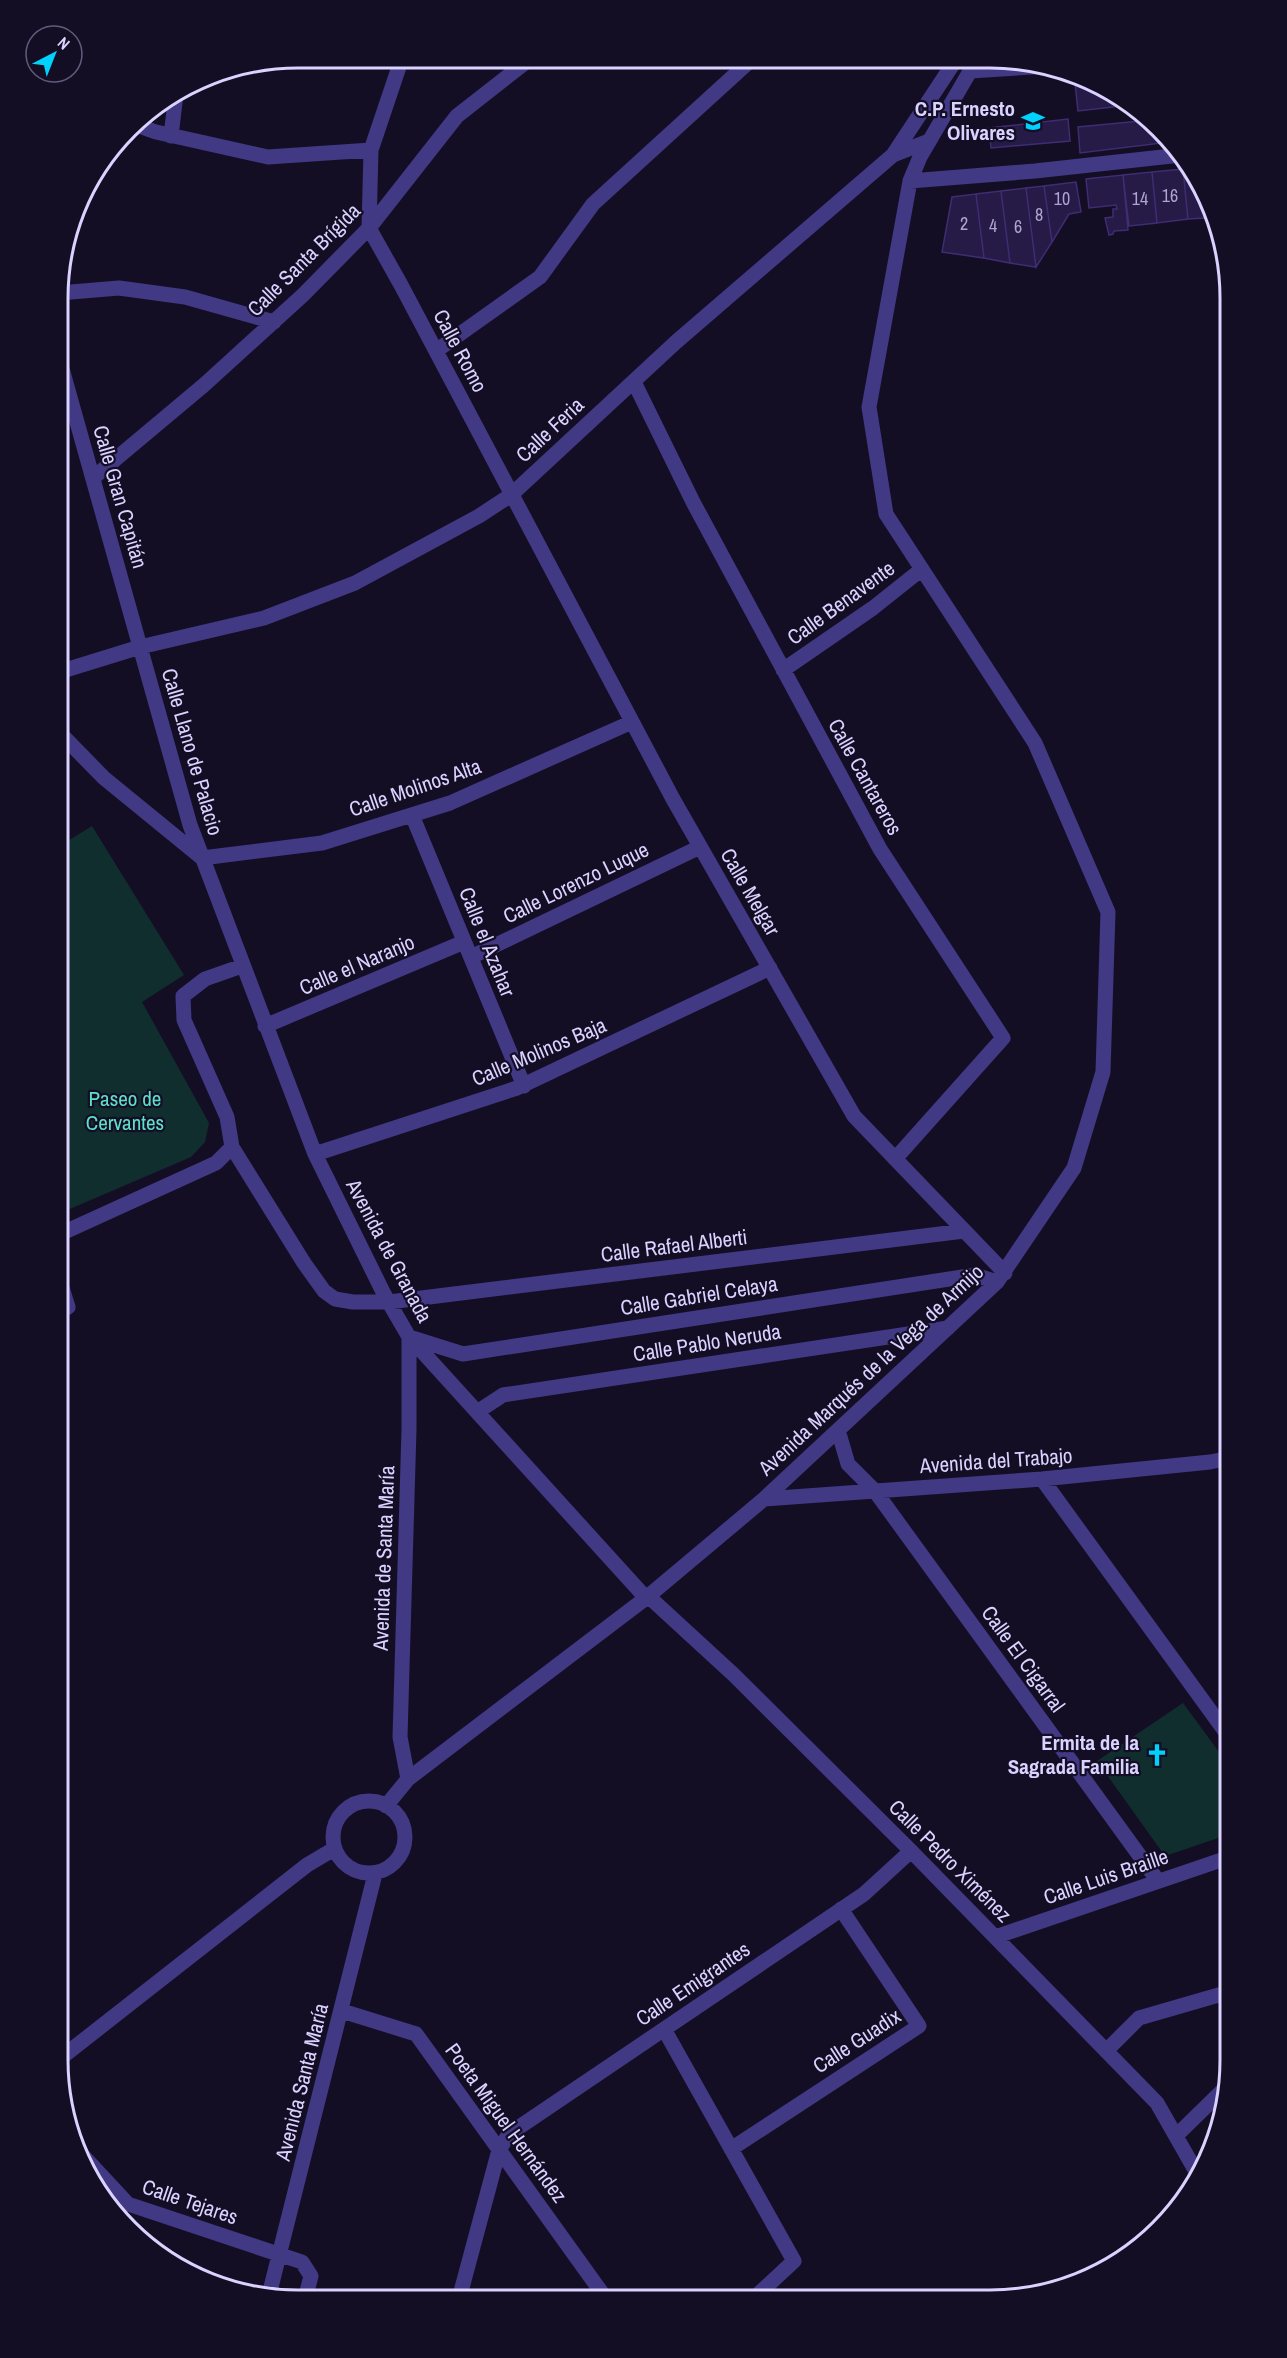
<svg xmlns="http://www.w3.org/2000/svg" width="1287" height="2358" font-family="'Archivo Narrow',sans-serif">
  <rect width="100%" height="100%" fill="#140e25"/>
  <path fill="#112e2f" d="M92,826l92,149 -42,27 67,121 -4,19 -14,15 -133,57v-367z
    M1183,1703l47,64v67l-65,22 -68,-95z"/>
  <path fill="#261a46" stroke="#3f2c72" stroke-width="1.5" d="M1095,82l36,23 -53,6 -3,-28z
    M1068,119l2,22 -79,7 -2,-20z
    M1151,120l19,22 -90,11 -2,-26z
    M1191,168l16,32 -5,3 2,15 -16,1 -5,-50z
    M1183,169l5,50 -31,4 -5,-51z
    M1152,172l5,51 -28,3 -6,-51z
    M1123,175l5,55 -14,1 -1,3 -4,1 -4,-17 8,-1v-8h4l-1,-4 -27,3 -3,-29z
    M1076,182l5,30 -12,2 -17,28 -8,-56z
    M1044,186l8,56 -16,25 -10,-79z
    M1026,188l10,79 -26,-4 -9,-72z
    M1001,191l9,72 -26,-5 -8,-64z
    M976,194l8,64 -42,-6 10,-55z
    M1207,200l8,16 -11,2 -2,-15z"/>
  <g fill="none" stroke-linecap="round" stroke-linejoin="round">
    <path stroke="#413984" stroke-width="15" d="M402,58l-31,92 -2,78 32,57 272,514 181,317 151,157
      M970,71l78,-5
      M133,124l23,8 112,25 103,-7
      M171,136l5,-42
      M893,155l62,-94
      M910,181l125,-10 146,-16
      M59,293l60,-5 66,9 89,25
      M436,351l104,-74 53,-73 158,-144
      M59,358l131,467 125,329 69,140 25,43 237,261
      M634,382l59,120 187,347 123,189 -108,121
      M93,478l111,-93 99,-90 66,-67 88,-112 74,-58
      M783,670l90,-62 49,-39
      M59,672l81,-25 124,-29 91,-35 124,-67 32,-21 165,-153 217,-187 36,-14
      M58,731l46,47 98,80
      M412,815l112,271
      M202,858l120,-15 128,-40 182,-81
      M471,957l229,-110
      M265,1026l199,-84
      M232,1147l72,116 20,28 11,8 18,3h36l575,-71
      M315,1154l202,-66 253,-120
      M58,1235l158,-72 16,-16 -5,-30 -43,-97 -1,-24 22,-17 37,-13
      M58,1313l10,-6 -10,-32
      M409,1337l54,17 512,-79 22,7
      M477,1412l26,-17 445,-67
      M838,1430l10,34 27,27 283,390
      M1042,1479l188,259
      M764,1499l278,-20 168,-17 20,-4
      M648,1596l86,79 177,176 246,252 41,72
      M408,1779l-8,-42 9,-308v-92
      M333 1837a36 36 0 1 1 72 0a36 36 0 1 1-72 0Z
      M386,1806l22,-27 238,-181 118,-99 233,-217 77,-114 29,-96 5,-160 -73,-169 -149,-229 -17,-107 41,-226 10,-24 56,-96
      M995,1937l235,-80
      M342,2011l74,23 191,266
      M664,2029l130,232 -42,39
      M1106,2051l33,-33 90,-26
      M57,2061l250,-196 27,-16
      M1177,2135l50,-49
      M74,2146l54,58 174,58 9,14 -6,23
      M731,2149l188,-123 -78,-117
      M268,2299l107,-425
      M459,2299l40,-149 10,-16 355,-240 47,-43"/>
  </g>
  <defs>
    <g id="school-bare" transform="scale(1.8)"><path d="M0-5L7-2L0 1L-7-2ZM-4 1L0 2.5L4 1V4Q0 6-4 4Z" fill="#00d1fd" stroke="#140e25" stroke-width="2.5" paint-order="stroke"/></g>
    <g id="church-bare" transform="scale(1.8)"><path d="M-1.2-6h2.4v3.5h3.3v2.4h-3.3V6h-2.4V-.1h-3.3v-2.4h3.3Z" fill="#00d1fd" stroke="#140e25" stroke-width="2.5" paint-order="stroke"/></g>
  </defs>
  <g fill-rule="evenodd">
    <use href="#school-bare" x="1033" y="121"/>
    <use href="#church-bare" x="1157" y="1755"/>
  </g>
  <g text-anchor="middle" stroke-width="4.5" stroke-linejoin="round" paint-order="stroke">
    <g font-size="18" fill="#ada4d1">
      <text x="1170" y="202">16</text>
      <text x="1062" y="205">10</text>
      <text x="1140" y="205">14</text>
      <text x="1039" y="221">8</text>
      <text x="964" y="230">2</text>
      <text x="993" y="232">4</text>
      <text x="1018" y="233">6</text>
    </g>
    <g font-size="21" font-weight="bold" fill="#dad2ff" stroke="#140e25" text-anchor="end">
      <text x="1015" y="116">C.P. Ernesto<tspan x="1015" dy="24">Olivares</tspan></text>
      <text x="1139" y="1750">Ermita de la<tspan x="1139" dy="24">Sagrada Familia</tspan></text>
    </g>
    <g font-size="21" fill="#dad2ff" stroke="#140e25">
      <text transform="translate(304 260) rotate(-45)" y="7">Calle Santa Brígida</text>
      <text transform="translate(460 351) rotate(62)" y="7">Calle Romo</text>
      <text transform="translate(550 430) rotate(-43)" y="7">Calle Feria</text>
      <text transform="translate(120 497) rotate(74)" y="7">Calle Gran Capitán</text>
      <text transform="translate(841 603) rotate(-36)" y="7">Calle Benavente</text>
      <text transform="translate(192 752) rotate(74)" y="7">Calle Llano de Palacio</text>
      <text transform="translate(865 777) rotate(61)" y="7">Calle Cantareros</text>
      <text transform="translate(415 788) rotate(-19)" y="7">Calle Molinos Alta</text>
      <text transform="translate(576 883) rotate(-26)" y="7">Calle Lorenzo Luque</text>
      <text transform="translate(750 892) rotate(60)" y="7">Calle Melgar</text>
      <text transform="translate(487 942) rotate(68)" y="7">Calle el Azahar</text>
      <text transform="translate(357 965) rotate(-23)" y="7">Calle el Naranjo</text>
      <text transform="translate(539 1052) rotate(-23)" y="7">Calle Molinos Baja</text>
      <text transform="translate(674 1246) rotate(-7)" y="7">Calle Rafael Alberti</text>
      <text transform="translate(389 1251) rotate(62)" y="7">Avenida de Granada</text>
      <text transform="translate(699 1296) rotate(-9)" y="7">Calle Gabriel Celaya</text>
      <text transform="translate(707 1343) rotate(-9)" y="7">Calle Pablo Neruda</text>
      <text transform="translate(871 1370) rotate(-43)" y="7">Avenida Marqués de la Vega de Armijo</text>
      <text transform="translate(996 1461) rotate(-4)" y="7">Avenida del Trabajo</text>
      <text transform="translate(384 1558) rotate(-88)" y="7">Avenida de Santa María</text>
      <text transform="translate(1023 1659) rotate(54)" y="7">Calle El Cigarral</text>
      <text transform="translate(950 1861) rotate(45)" y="7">Calle Pedro Ximénez</text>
      <text transform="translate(1106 1877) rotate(-19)" y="7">Calle Luis Braille</text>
      <text transform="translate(693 1984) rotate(-34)" y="7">Calle Emigrantes</text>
      <text transform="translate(857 2041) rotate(-33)" y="7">Calle Guadix</text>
      <text transform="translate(302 2082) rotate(-76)" y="7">Avenida Santa María</text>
      <text transform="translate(506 2123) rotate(54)" y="7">Poeta Miguel Hernández</text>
      <text transform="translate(190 2202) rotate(19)" y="7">Calle Tejares</text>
    </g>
    <g font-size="21" fill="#5de0c9" stroke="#140e25">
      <text x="125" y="1106">Paseo de<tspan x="125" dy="24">Cervantes</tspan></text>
    </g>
  </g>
  <path d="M0 0H1287V2358H0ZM298 68H990A230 230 0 0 1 1220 298V2060A230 230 0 0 1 990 2290H298A230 230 0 0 1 68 2060V298A230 230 0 0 1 298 68Z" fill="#140e25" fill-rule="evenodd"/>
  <path fill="none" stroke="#dad2ff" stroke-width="3" d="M298 68H990A230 230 0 0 1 1220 298V2060A230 230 0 0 1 990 2290H298A230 230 0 0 1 68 2060V298A230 230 0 0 1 298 68Z"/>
  <g transform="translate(54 54) rotate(42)"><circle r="28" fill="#140e25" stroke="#635c7c" stroke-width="1.5"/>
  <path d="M0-4.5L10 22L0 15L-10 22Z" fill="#00d1fd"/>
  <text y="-9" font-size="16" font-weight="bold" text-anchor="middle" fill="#dad2ff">N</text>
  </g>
</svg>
